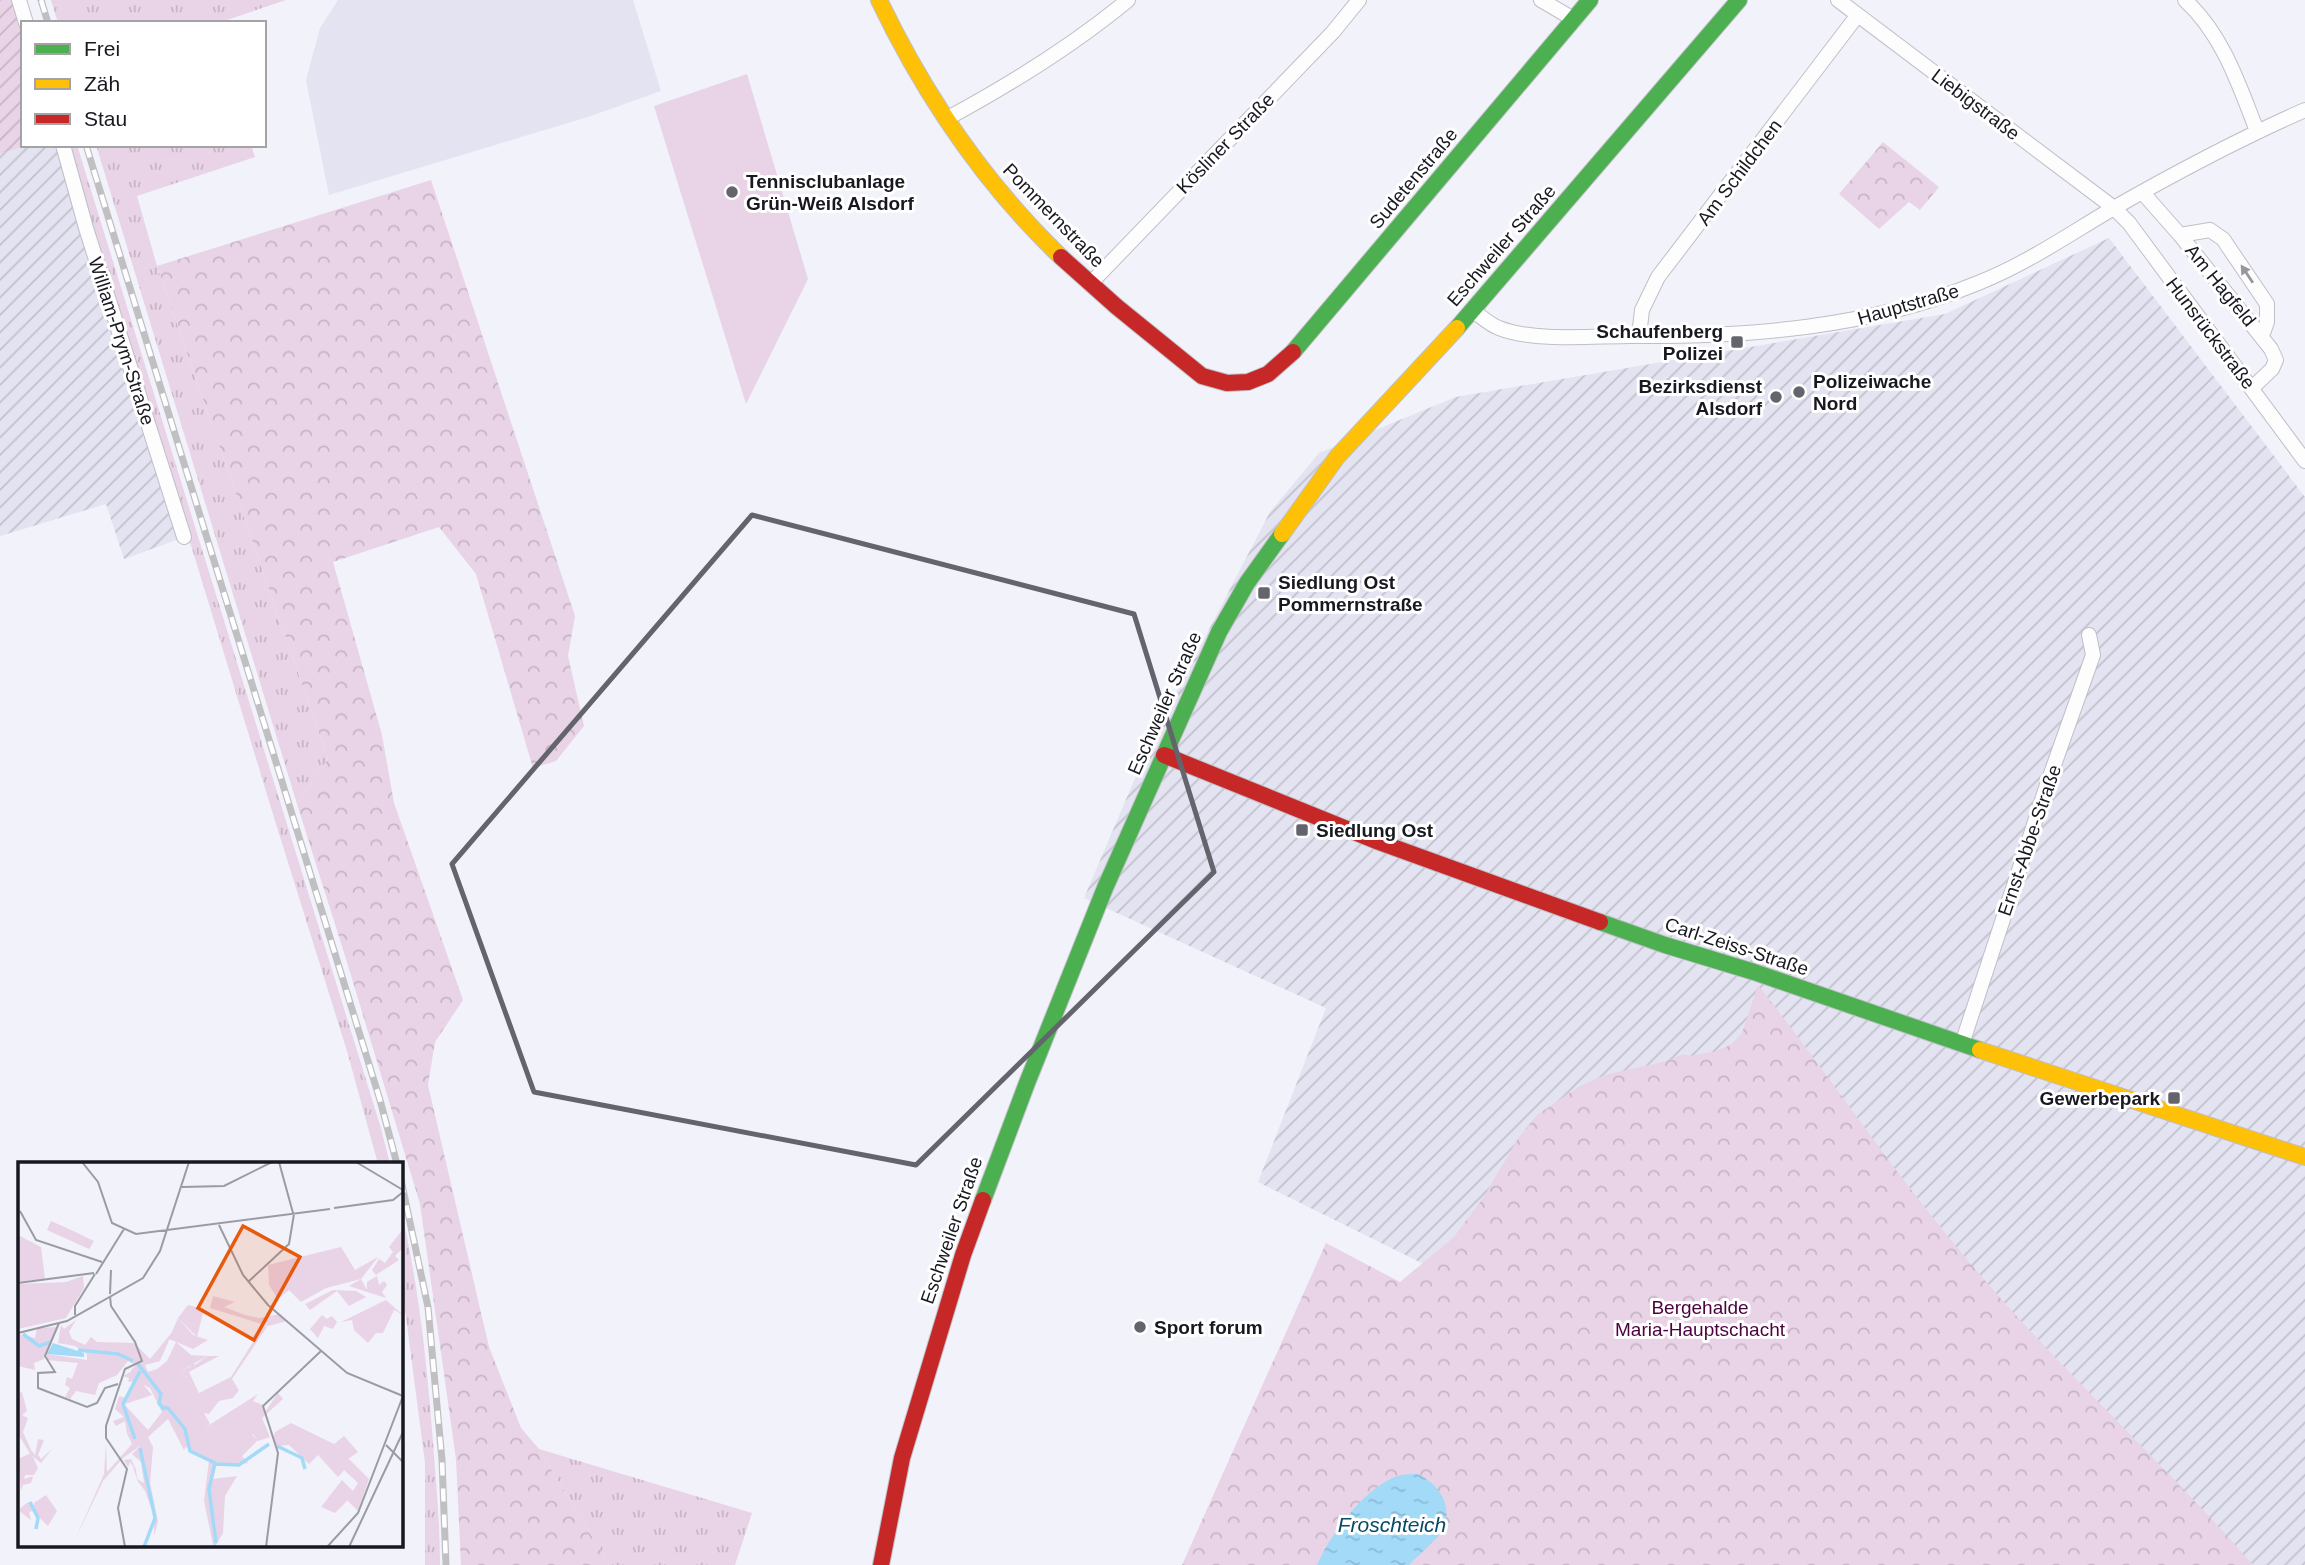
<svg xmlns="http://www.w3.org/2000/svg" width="2305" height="1565" font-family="Helvetica,sans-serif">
  <defs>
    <pattern id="industrial-furrows" width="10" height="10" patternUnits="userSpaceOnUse" patternTransform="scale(1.75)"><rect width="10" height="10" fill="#e3e3f1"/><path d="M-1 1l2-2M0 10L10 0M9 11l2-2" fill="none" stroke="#c2c2ce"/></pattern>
    <pattern id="grass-tufts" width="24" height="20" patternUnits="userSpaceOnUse" patternTransform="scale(1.75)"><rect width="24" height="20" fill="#e9d3e6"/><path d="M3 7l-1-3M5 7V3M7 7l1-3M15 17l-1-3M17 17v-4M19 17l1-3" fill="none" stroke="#c7b4c5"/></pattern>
    <pattern id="forest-crowns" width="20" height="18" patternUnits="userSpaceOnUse" patternTransform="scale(1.75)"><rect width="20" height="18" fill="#e9d3e6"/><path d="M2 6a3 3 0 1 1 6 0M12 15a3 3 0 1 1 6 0" fill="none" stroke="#c7b4c5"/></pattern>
    <pattern id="garden-furrows" width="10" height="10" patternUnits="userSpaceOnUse" patternTransform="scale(1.75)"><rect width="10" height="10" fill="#e9d3e6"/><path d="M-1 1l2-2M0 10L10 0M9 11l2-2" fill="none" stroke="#c7b4c5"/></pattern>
    <pattern id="water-ripples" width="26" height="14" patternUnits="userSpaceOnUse" patternTransform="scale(1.75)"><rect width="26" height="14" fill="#a2daf8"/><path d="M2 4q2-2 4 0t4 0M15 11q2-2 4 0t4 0" fill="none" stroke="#8bbad4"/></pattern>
  </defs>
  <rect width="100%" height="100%" fill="#f2f2fb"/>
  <path fill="#e3e3f1" d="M338,0h295l28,91 -73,26 -259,78 -23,-115 14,-52z"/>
  <path fill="url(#industrial-furrows)" d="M28,145h41l118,391 -63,23 -18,-55 -106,32v-382z
    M2109,238l196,259v1068h-58l-793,-286 -196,-97 68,-174 -242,-110 66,-155 120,-231 49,-59 137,-56 489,-83z"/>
  <path fill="url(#grass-tufts)" d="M51,0h235l-68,23h-160z
    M69,145h8l303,980 10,39h-12l-31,-113 -71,-227z
    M96,145h155l4,12 -118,39 20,70 171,493 -31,45z
    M401,1210c18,77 26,154 32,232 3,41 7,82 7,123h-15v-102l-24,-184z
    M539,1449l213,64 -17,52h-126z"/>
  <path fill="url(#forest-crowns)" d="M1883,142l56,45 -19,23 -11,-8 -30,27 -40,-35z
    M431,180l144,436 -7,40 16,70 -28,35 -23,7 -57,-194 -37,-47 -106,35 49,173 12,68 69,197 -28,42 -7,43 61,262 32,81 18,21 70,116h-148l-5,-106 -36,-255 -74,-245 -49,-155 31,-45 -171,-493z
    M1758,985c72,91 136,189 212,278 89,106 192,198 283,302h-1071l144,-322 74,39 54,-45 29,-39 36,-61 18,-22 43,-29 25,-11 62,-14 16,-7 7,2 27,-5 15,-7 10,-11z"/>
  <path fill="url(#garden-furrows)" d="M0,0h24l-1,145h5l-28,9z"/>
  <path fill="#e9d3e6" d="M747,74l61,205 -62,125 -92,-298z"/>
  <path fill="url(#water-ripples)" d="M1417,1474c20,8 37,31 26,54 -6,13 -24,26 -34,37h-92c12,-29 48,-77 78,-88 7,-3 15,-3 22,-3z"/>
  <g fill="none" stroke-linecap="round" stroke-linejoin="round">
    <g stroke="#bfbfc7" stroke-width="16">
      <path id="street" d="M19,0l7,23
        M1541,0l34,20
        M1838,0l276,208 15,15 176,238
        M2185,0c38,35 54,85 72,131
        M946,119c65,-35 125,-72 182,-119
        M63,145l23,83 98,309
        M2143,193l37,42 91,114 5,11 -4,9 -20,19
        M2180,235l30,-5 13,9 44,65v18l-5,14
        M1090,284l243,-252 26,-32
        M1473,311c8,5 17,14 26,17 35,14 94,8 132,8 117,1 238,-8 347,-53 48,-19 90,-48 134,-74 63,-36 127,-70 193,-99
        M1639,336l3,-26 16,-33 199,-261
        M1962,1044l86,-262 45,-127 -4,-20"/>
    </g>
    <g stroke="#bfbfc7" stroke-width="18">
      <path id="fast" d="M1457,328l282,-328
        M1293,352l297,-352
        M1600,922l65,23 89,27 226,78
        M983,1200l44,-117 78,-195 114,-256 28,-49 35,-49"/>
    </g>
    <g stroke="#bfbfc7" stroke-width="18">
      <path id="slow" d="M879,0c46,96 105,183 182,257
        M1282,534l55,-77 120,-129
        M1980,1050l325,107"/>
    </g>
    <g stroke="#bfbfc7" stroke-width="18">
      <path id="jam" d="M1061,257l56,50 85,69 25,7 21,-1 20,-8 25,-22
        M1164,755l215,87 221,80
        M881,1565l21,-107 61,-203 20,-55"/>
    </g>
    <use href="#street" stroke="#fdfdfe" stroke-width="14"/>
    <use href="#fast" stroke="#4caf50" stroke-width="16"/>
    <use href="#slow" stroke="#ffc107" stroke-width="16"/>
    <use href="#jam" stroke="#c62828" stroke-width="16"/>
    <g stroke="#c0c0c3" stroke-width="7">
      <path id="rail" d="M41,0l7,23
        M86,145l294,955 17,64
        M401,1180l27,127 14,153 4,105"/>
    </g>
    <use href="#rail" stroke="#fff" stroke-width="4.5" stroke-dasharray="13" stroke-linecap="butt"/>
  </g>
  <defs><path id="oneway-solid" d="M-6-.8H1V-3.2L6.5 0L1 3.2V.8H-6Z" transform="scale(1.75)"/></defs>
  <use fill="#96969b" href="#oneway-solid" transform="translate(2247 274) rotate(-124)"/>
  <path fill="none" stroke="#64646d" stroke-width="5" stroke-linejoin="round" d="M752,515l382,99 80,258 -298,293 -382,-73 -82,-228z"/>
  <g fill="#64646d" stroke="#fff" stroke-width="2.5">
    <circle cx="732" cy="192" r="7"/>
    <rect x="1730" y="335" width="14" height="14" rx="3.5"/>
    <circle cx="1799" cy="392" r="7"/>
    <circle cx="1776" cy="397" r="7"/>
    <rect x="1257" y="586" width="14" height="14" rx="3.5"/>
    <rect x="1295" y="823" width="14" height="14" rx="3.5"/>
    <rect x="2167" y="1091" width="14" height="14" rx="3.5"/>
    <circle cx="1140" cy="1327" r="7"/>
  </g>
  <g text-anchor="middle" stroke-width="6" stroke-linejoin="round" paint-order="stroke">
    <g font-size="19" fill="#181821" stroke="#fff">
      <text transform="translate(1976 104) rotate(37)" y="7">Liebigstraße</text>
      <text transform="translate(1225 143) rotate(-46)" y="7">Kösliner Straße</text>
      <text transform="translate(1739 172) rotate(-53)" y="7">Am Schildchen</text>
      <text transform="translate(1413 178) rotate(-50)" y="7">Sudetenstraße</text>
      <text transform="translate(1054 215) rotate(46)" y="7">Pommernstraße</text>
      <text transform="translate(1501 245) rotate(-49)" y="7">Eschweiler Straße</text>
      <text transform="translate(2221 285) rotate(51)" y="7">Am Hagfeld</text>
      <text transform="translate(1908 304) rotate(-16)" y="7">Hauptstraße</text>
      <text transform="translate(2211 333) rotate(53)" y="7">Hunsrückstraße</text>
      <text transform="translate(122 341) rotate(72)" y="7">William-Prym-Straße</text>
      <text transform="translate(1164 703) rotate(-66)" y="7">Eschweiler Straße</text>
      <text transform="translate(2029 840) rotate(-71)" y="7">Ernst-Abbe-Straße</text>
      <text transform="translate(1737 946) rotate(18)" y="7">Carl-Zeiss-Straße</text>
      <text transform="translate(951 1230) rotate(-71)" y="7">Eschweiler Straße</text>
    </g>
    <g font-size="19" font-weight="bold" fill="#181821" stroke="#fff" text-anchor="start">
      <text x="746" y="188">Tennisclubanlage<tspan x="746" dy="22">Grün-Weiß Alsdorf</tspan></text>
      <text x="1723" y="338" text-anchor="end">Schaufenberg<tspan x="1723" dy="22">Polizei</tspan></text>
      <text x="1813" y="388">Polizeiwache<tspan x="1813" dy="22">Nord</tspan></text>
      <text x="1762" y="393" text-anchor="end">Bezirksdienst<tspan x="1762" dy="22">Alsdorf</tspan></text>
      <text x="1278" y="589">Siedlung Ost<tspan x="1278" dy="22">Pommernstraße</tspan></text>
      <text x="1316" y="837">Siedlung Ost</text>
      <text x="2160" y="1105" text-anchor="end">Gewerbepark</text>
      <text x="1154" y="1334">Sport forum</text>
    </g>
    <g font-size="19" fill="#4d003f" stroke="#fff">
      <text x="1700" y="1314">Bergehalde<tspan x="1700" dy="22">Maria-Hauptschacht</tspan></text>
    </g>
    <g font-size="21" font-style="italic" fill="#064b65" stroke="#fff">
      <text x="1392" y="1532">Froschteich</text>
    </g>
  </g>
  <g transform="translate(18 1162)">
    <rect width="385" height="385" fill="#f2f2fb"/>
    <path d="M385,67v19l-8,8 4,4 -23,15 -4,-5 7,-11 6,4 8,-11 -4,-5zM359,114l2,9 5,-4 3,4 -5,7 4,6 -37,-12 12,-7 6,11v-8zM315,128l23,1 10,6 -17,9 -12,-15 -27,19 -5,-6zM189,194h12l-30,16 10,21 -18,-22 10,-5v-6l4,5zM114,209l20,24 -30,10 11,19v7l-6,3 -2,-13 -9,5 -3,-5 11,-4 -9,-8 4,-13 6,2 10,-17 -7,1 1,-4 -6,-2zM260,231l5,6 -21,19 8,19 -12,4 -5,-7 -7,7 -25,8 -14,-12 -1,-10 52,-33 -5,7 10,4 2,7zM326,274l14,16 -10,7 -14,-15zM13,291l7,15 -4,7h-9l-1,4 9,-3 -2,7 -8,2 -2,6 -3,-32zM324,318l13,13 -20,20 -14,-6zM28,333l11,16 -9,15 -15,-15 -4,1 2,8 -13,-10 10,-8 6,8v-7z" fill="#e9d3e6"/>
    <path d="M33,59l18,8 25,12 -5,8 -42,-19zM385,63l-42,54 -35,9 -25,14 -12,-12 -11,9 -9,-14 -1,-20 73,-18 14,23 23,-13zM0,73l23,12 4,32 -27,3zM65,114l1,12 -18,30 -48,11v-45l48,-2zM195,134l22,6 -11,5 21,8 14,3 21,-4 7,7 -19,5 -58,-18zM368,138l17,15 -9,-5 -11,23h-7l-8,10 -14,-13 -2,-10 -11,2zM58,158l-7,12 3,7 13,6 6,-8 6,5 37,1 16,16 23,-28 -13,30 -15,4 3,7 9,-3 10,-8 9,-19 15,13 16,1 -26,15 18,22 32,-16 33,-52 3,2 -35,52 7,11 -6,8 -14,3 -10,13 -5,-1 6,11 -4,3 2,10 12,11 26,-7 5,-7 7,6 -16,16 6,7 -32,3 -3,13 24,-3 -12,20 -2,37 -8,14h-6l4,-2 -9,-44 5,-40 -23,-14 -2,3 -16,-31 -20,18 5,10 -3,36 8,39 -4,14v-21l-9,-24 -8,-11 -4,-14 -3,-4 -2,5 -4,-7 7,-1 5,11 1,9 7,4 -3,-21 -9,-8 9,-9 -18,13 -20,23 -28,59 29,-66 2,-32 1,30 25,-28 -5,-10 6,-3v-7l-14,-20h5l24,26 14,-18 -12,-24 -15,-8 -4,-10 5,-5 -8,-4 -11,14 -18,8 -4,12 -19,-4 -6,8 -5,-2 5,-9 -5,-3 2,-8 5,2 6,-16 -31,-3v-6l40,6v-6l-12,-8 -17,-3 3,-18 3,4zM39,165l-13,32 -10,4 1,7 -17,-4v-32l17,4 2,-10zM4,230l5,19 -5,4 6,3 -5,14 8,18 4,5 3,-16 6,1 -6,15 3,4 11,-10 -11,14 -10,-8 -13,-21v-41zM273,261l43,21 35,35 -11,32 -11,-11 11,-17 -14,-13 -6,7 -20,-22 -9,9 -20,-19 -12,1 -4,-7 2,-7z" fill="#e9d3e6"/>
    <path d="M304,153l5,4 5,-3 5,6 -4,7 -9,-3 -6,12 -8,-9zM160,156l15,17 15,5 -15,9 -24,-10z" fill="#e9d3e6"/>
    <path d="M170,143l16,4 -7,28 -19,-19z" fill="#e9d3e6"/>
    <path d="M35,181l31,10v4l-37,-3z" fill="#a2daf8"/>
    <path fill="none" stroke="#a2daf8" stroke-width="3.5" d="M5,172l16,12 12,-4M60,188l40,4 15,7M120,202l23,30 -2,9 5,7M144,245l6,1 17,21 5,22 25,12 -6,26 7,54M117,277l-12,-35 17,-33M259,284l25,12 3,11M122,286l15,70 -11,29M197,302l24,1 30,-21M12,340l8,16 -2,11"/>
    <path fill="none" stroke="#9b9ba4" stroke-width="2" d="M64,0l16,20 14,41 24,11 194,-25M261,0l14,51M338,0l47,28M164,25l42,-1 48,-24M316,46l59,-8 10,-8M2,49l16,29 66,22M201,63l24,50 25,30 79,68 56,23M78,112l28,-45M230,120l41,-38 5,-30M0,121l76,-10M92,132l1,-24M92,134l1,10 24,36 7,19 -17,8 -19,57v12l21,31 -9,39 7,39M57,153v-9l20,-32M41,161l-14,33 10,16 -17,1v15l49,19 10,-4 8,-15 13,-4M0,171l49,-12 76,-43 17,-27 29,-89M368,283l17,17M248,385l12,-94 -15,-47 58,-55M309,385l31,-34 45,-117M331,385l54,-115"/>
    <path fill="#e8590c" fill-opacity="0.15" stroke="#e8590c" stroke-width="3.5" d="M225,64l57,31 -46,83 -56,-32z"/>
    <rect width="385" height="385" fill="none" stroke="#181821" stroke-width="3.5"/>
  </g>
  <rect x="21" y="21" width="245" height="126" fill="#ffffff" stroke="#a3a3a6" stroke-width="2"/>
  <rect x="35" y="44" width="35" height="10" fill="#4caf50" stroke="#a3a3a6" stroke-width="2"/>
  <text x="84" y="56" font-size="21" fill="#181821">Frei</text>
  <rect x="35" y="79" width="35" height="10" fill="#ffc107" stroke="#a3a3a6" stroke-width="2"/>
  <text x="84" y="91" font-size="21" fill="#181821">Zäh</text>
  <rect x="35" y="114" width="35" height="10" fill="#c62828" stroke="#a3a3a6" stroke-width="2"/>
  <text x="84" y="126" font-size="21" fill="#181821">Stau</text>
</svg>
